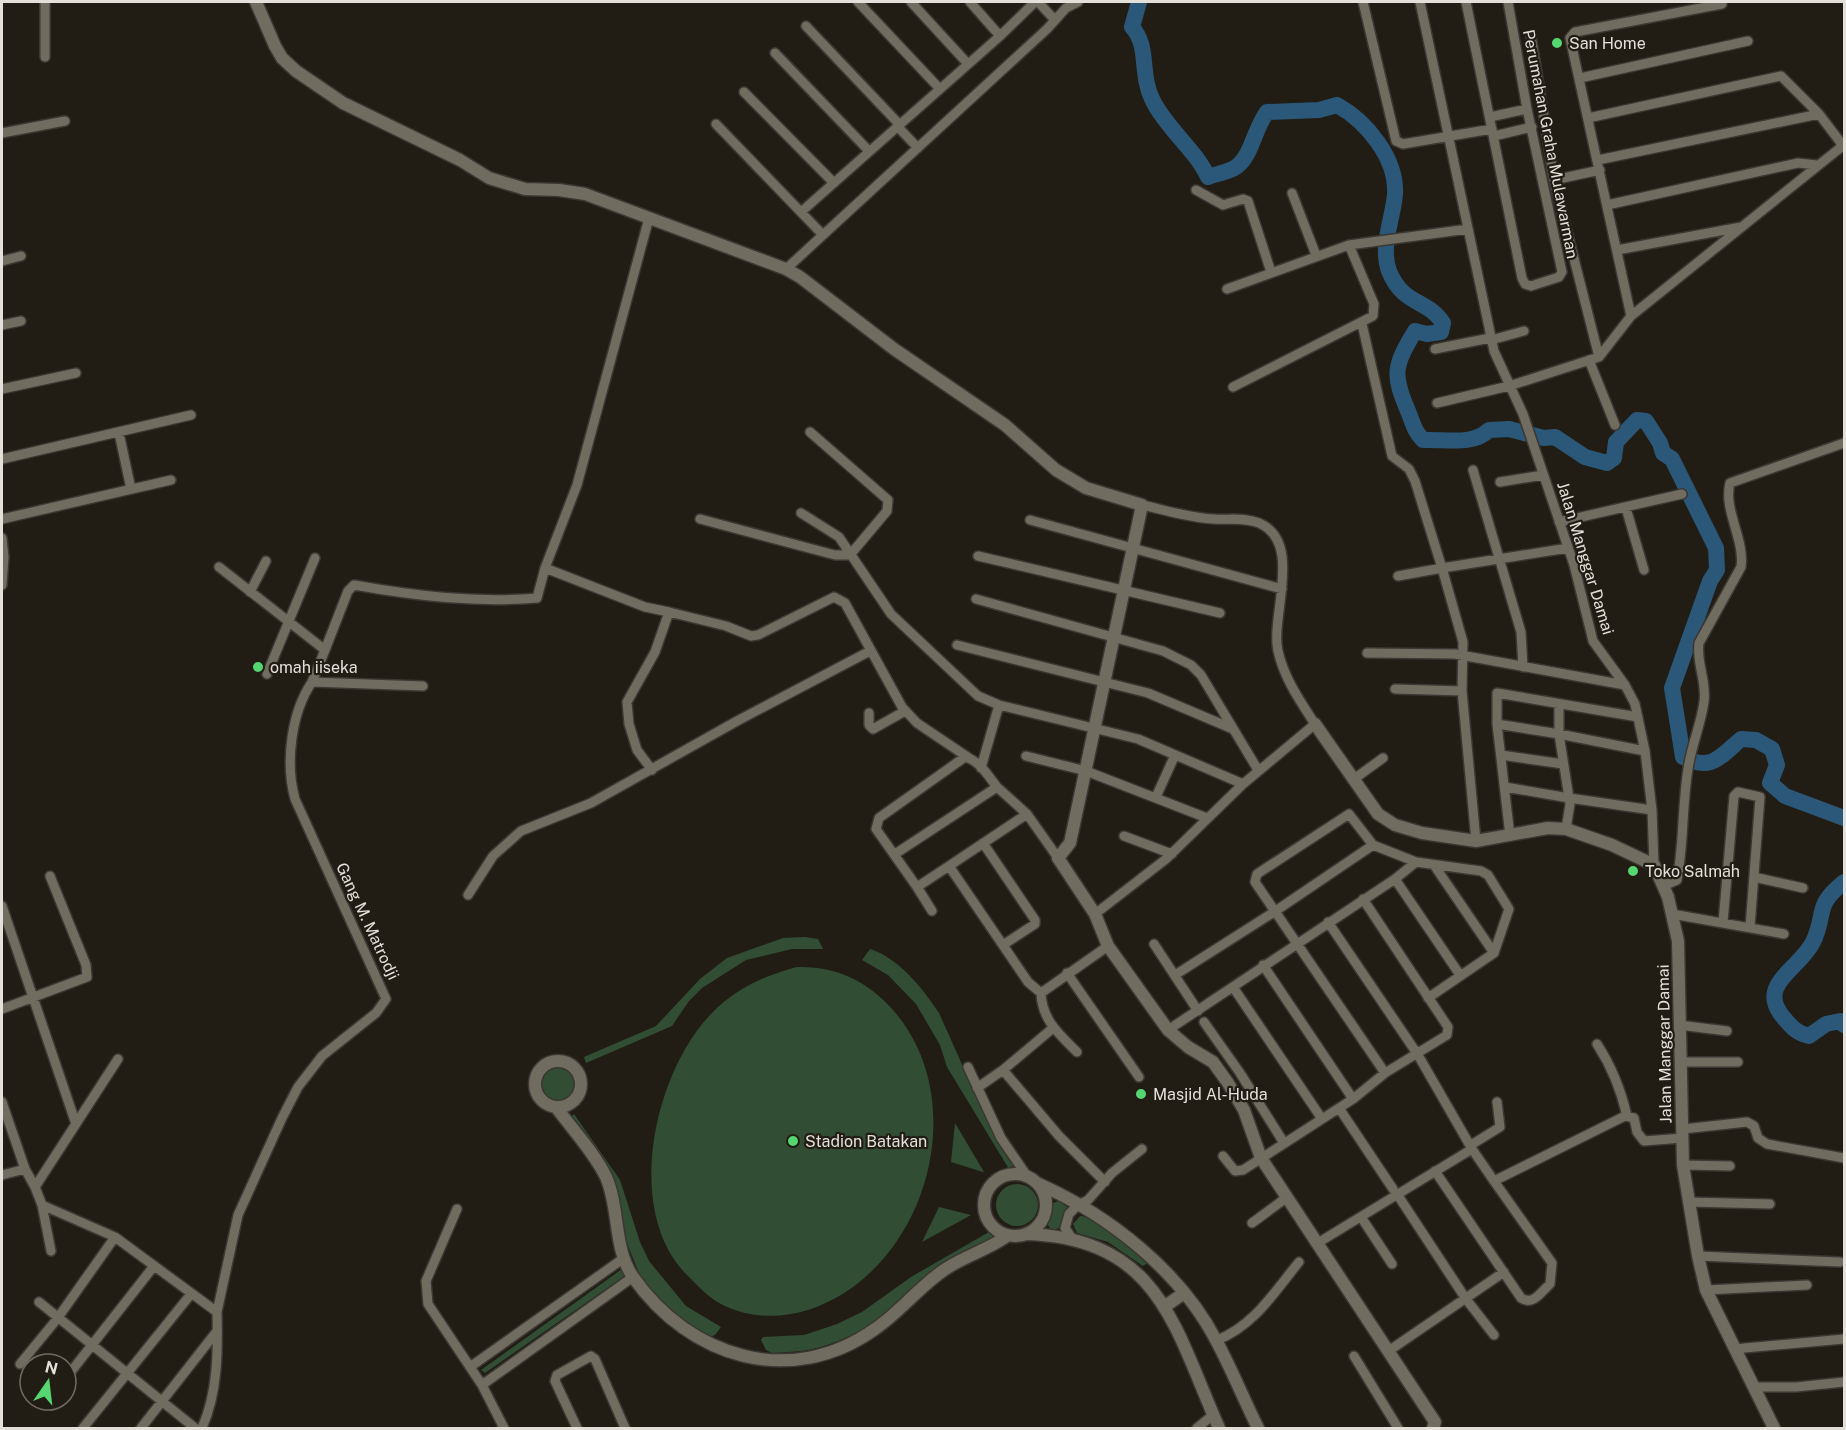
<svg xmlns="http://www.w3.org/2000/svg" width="1846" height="1430" font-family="'Public Sans',sans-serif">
  <rect width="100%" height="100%" fill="#211d14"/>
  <path fill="#314e34" d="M805,937l13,2 5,10h-31l-46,11 -44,28 -13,13 -17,25 -86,37 -2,-6 72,-31 44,-47 27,-21 56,-20z
    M870,949c29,9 53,40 69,64l51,114 24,34v4l-5,4 -62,-102 -7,-22 -24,-41 -28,-29 -26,-15z
    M797,967c39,-1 69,13 96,43 82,93 32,262 -85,300 -29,9 -60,8 -87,-6 -13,-7 -24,-19 -34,-29 -64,-64 -33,-202 24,-261 24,-25 52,-38 86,-47z
    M536 1084a21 21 0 1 1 42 0a21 21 0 1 1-42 0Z
    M574,1114l46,66 20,62 9,19 37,45 35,21 -6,8 -5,2 -17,-7 -22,-19 -30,-33 -17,-42 -10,-55 -45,-62z
    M955,1123l29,49h-1l-32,-10z
    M996 1205a21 21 0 1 1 42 0a21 21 0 1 1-42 0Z
    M1059,1201l8,6c2,12 -4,22 -16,23l-5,-8 7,-19z
    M939,1207l32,8 -49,27z
    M1080,1216c18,-1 54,35 69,46l-6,4 -35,-24 -31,-9 -4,-9z
    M989,1232l5,6c-51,36 -120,97 -181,111 -13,3 -28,3 -41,4l-6,-3 -5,-10 2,-3 41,-2 33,-11 25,-12 49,-35z
    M622,1269l4,6 -141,98 -4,-3z"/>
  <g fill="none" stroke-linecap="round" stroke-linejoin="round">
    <path stroke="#2b5778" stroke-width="16" d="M1139,2l-7,25c18,20 7,47 21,74 14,28 42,48 55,76 8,-3 21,-5 28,-10 16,-11 18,-38 31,-55l52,-2 18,-5c29,16 60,53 58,89 -2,25 -15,52 -6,77 14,35 39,28 54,52l-2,9 -14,2 -12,-3c-21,35 -23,43 -7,80 5,12 6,20 15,29 22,-1 50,6 66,-10l20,-1 35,9 11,-1 30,20 22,6 7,-5 2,-16 21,-22 9,1 14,22 3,10 9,6 44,89 1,22 -7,11 -38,107 11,69c28,15 37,0 58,-18l15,1 16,9 5,16 -7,18 15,13 59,22
      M1844,882c-31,25 -17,31 -31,60 -14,28 -58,43 -29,76 8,10 13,15 25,18l17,-12 14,-3 4,4"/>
    <g stroke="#3b3732" stroke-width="12">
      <path id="minor" d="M858,2l82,87
        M911,2l57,62
        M970,2l30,34
        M1038,2l17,18
        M1363,2l33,139 7,3 89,-15
        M1420,2l74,349 29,63 51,151 19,76 32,44 10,19 10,47 7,59 2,55
        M1466,2l56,276 3,6 6,2 28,-9 3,-5 -35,-163 -19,-107
        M806,26l93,98
        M1531,36l23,144 45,177
        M775,53l94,98
        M45,57v-55
        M1580,78l168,-37
        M744,92l90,91
        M1490,117l37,-8
        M716,124l107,111
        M897,126l21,22
        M2,133l63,-12
        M1494,136l38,-9
        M1598,160l221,-46
        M1554,180l46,-10
        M1196,190l27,15 20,-6 5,2 23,71
        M1292,193l24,62
        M1607,205l191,-42 19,2
        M801,212l199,-176 35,-34
        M1617,250l124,-23
        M2,261l19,-5
        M786,269l261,-240 19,-21 12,-6
        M1227,289l122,-44 119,-16
        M1631,316l-61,-278 5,-6 147,-28
        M1362,324l30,132 17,13 6,12 27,87 126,-20
        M2,325l19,-4
        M1491,340l33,-9
        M1435,349l55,-11
        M1589,360l26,65
        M1233,387l140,-71 1,-12 -25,-59
        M2,389l74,-16
        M1437,403l72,-17 90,-29 32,-41 209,-168 1,-5 -22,-29 -38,-38 -193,42
        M810,432l78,68 -1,11 -37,44
        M119,433l12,56
        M2,459l189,-44
        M1473,470l48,162 2,35
        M1500,482l43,-7
        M1626,508l18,62
        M801,513l38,24 52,77 87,82 21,9 139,34 105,45
        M2,519l169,-39
        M700,519l135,36h15
        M1030,520l252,69
        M1559,522l123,-28
        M2,538l2,19 -2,28
        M978,556l242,57
        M219,567l106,83 -13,32
        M545,568l32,-83 72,-267
        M1398,576l44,-8 21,74 -1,49 14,150
        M250,592l16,-31
        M976,599l187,52 28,14 10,10 57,95
        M957,645l191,48 85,36
        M325,650l23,-59 6,-6c62,11 121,18 183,13l8,-30 100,39 24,5
        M1367,653l88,1 170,31
        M267,674l48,-116
        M1395,689l67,2
        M869,713v12l4,4 32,-18
        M1497,724l62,10v-30
        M1501,755l62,9
        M1026,756l60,15 121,47
        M981,768l18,-63
        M652,770l-15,-20 -8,-26 -2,-22 28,-50 14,-40 57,14 25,10 7,-1 76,-38 11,6 57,104 15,16 52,35
        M1354,779l29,-21
        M997,787c-8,-10 -18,-27 -32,-30l-86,61 -3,11 41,58 32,-21 79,116 13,11 67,-47
        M1505,787l64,11 -10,-64 86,17
        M1156,797l19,-42
        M1566,829l4,-25 -1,-6 83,12
        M1124,836l48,18
        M1510,836l-13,-112v-31l141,24
        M983,843l52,77v4l-32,21
        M895,854l102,-67 30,27 31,44
        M1434,865l60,88
        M949,866l78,-52
        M1754,877l49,11
        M1395,879l65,96
        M1663,886l14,-6c7,-37 5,-74 11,-111 3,-22 13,-45 16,-67 3,-21 -8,-39 -5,-59l42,-76c4,-28 -18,-57 -11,-84l114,-40
        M917,887l15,24
        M468,895l25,-39 28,-25 70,-28 146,-82 133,-70
        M2,906l74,218
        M1095,914l71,-55 77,-75 72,-60c-15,-23 -31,-46 -37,-73 -8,-34 26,-109 -19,-128 -14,-6 -30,-3 -45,-4 -24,-1 -49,-9 -72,-14
        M1672,914l112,20
        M1328,922l90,133 54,94
        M1723,922l11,-126 4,-4 22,5 -10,130
        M1154,944l44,67
        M1263,965l90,134
        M1067,973l72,104
        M1175,975l99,-63 99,-67
        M1233,987l89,132
        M1041,993c1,27 18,41 36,59
        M2,1009l85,-32 -1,-12 -36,-89
        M1204,1022l36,51 44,70
        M1679,1025l48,6
        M1168,1030l227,-151 21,-17
        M1597,1044c15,23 24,46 30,72
        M118,1059l-83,128 7,18 73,32 102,75c1,39 1,80 -15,116
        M1682,1062h56
        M968,1067l33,71 26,38
        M1003,1070l56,66 46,46
        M1385,1073l-130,-191 2,-8 92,-60 24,31 43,17 65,9 7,4 21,34 -15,44 -66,45
        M977,1088l26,-18 50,-42
        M2,1102l23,67 10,18
        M1339,1108l54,81
        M1683,1129l64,-7 7,4 4,12 9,6 77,14
        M1471,1145l29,-18 -3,-25
        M1223,1156l12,15 8,-1 110,-71 32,-26 62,-38 1,-8 -85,-128
        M1683,1165l47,1
        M1435,1171l86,127c12,8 20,-6 29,-14l2,-21 -58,-82
        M2,1175l23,-6
        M1397,1194l69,105 28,36
        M1688,1202l82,2
        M42,1205l9,46
        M457,1209l-31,72 2,23 54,81 22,43
        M1361,1217l31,47
        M1252,1223l34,-25
        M1072,1238l-7,-10 4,-14 8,-8 11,-6 24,-27 30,-24
        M1316,1244l156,-95 22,32 131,-65 9,2 3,14 7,9 39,-3
        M1698,1256l142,6
        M1706,1290l101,-5
        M39,1302l156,126
        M217,1312l21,-97 44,-97 16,-31 24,-31 54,-43 10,-14 -91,-200c-10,-36 -4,-86 17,-117l111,4
        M1217,1340c37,-14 58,-49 82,-78
        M1734,1349l110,-10
        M1390,1350l114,-78
        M1354,1356l44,72
        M20,1364l37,-45 58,-82
        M470,1367l154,-109
        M66,1378l88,-112
        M482,1385l151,-108
        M1754,1387h42l48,-5
        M83,1428l108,-134
        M141,1428l76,-97
        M577,1428l-22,-47 2,-6 34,-19 4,3 30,69
        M1197,1428l16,-13"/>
    </g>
    <g stroke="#3b3732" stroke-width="15">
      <path id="tertiary" d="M256,2l19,44 7,12 14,13 47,32 117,57 29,18 36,11 34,1 26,4 201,75 14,8 94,72 111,76 51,45 30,18 56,17 -72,338 -12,15 37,56 13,32 60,84 20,17 25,15 15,21 16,27 17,48 174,264 -2,6
        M1315,724l63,90 17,11 27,8 54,8 72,-13 18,1 46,16 42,20 14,32 10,44 5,224 15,91 8,34 68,138
        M535 1084a23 23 0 1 1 46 0a23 23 0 1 1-46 0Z
        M556,1107c16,22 38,45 50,70 14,32 7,71 27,100 57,81 158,112 242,52 25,-17 44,-42 69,-59 20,-14 44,-20 63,-34
        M984 1205a31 31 0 1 1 62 0a31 31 0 1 1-62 0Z
        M1039,1184c71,32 142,88 178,158 15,28 27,58 41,86
        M1027,1234c133,5 147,93 192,194
        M1164,1307l20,-14"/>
    </g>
    <use href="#minor" stroke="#706c60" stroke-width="9"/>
    <use href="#tertiary" stroke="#706c60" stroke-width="12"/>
  </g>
  <g fill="#55d671" stroke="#211d14" stroke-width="2">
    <circle cx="1557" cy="43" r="6"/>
    <circle cx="258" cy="667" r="6"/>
    <circle cx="1633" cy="871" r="6"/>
    <circle cx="1141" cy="1094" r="6"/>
    <circle cx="793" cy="1141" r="6"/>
  </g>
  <g text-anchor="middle" stroke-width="4.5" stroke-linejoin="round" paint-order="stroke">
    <g font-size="16" fill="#e3e0da" stroke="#211d14" text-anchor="start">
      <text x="1569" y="49">San Home</text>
      <text x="270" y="673">omah iiseka</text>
      <text x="1645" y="877">Toko Salmah</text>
      <text x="1153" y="1100">Masjid Al-Huda</text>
      <text x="805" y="1147">Stadion Batakan</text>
    </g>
    <g font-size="16" fill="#e3e0da" stroke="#211d14">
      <text transform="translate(1551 144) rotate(79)" y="6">Perumahan Graha Mulawarman</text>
      <text transform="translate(1586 558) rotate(73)" y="6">Jalan Manggar Damai</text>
      <text transform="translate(368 921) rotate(65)" y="6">Gang M. Matrodji</text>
      <text transform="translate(1664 1044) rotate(-91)" y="6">Jalan Manggar Damai</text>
    </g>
  </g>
  <rect width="1846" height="1430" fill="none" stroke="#e3e0da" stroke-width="6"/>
  <g transform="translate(48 1382) rotate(14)"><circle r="28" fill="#211d14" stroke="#6f6b63" stroke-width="1.5"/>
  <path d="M0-4.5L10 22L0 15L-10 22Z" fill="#55d671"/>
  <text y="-9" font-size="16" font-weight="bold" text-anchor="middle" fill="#e3e0da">N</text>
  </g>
</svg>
